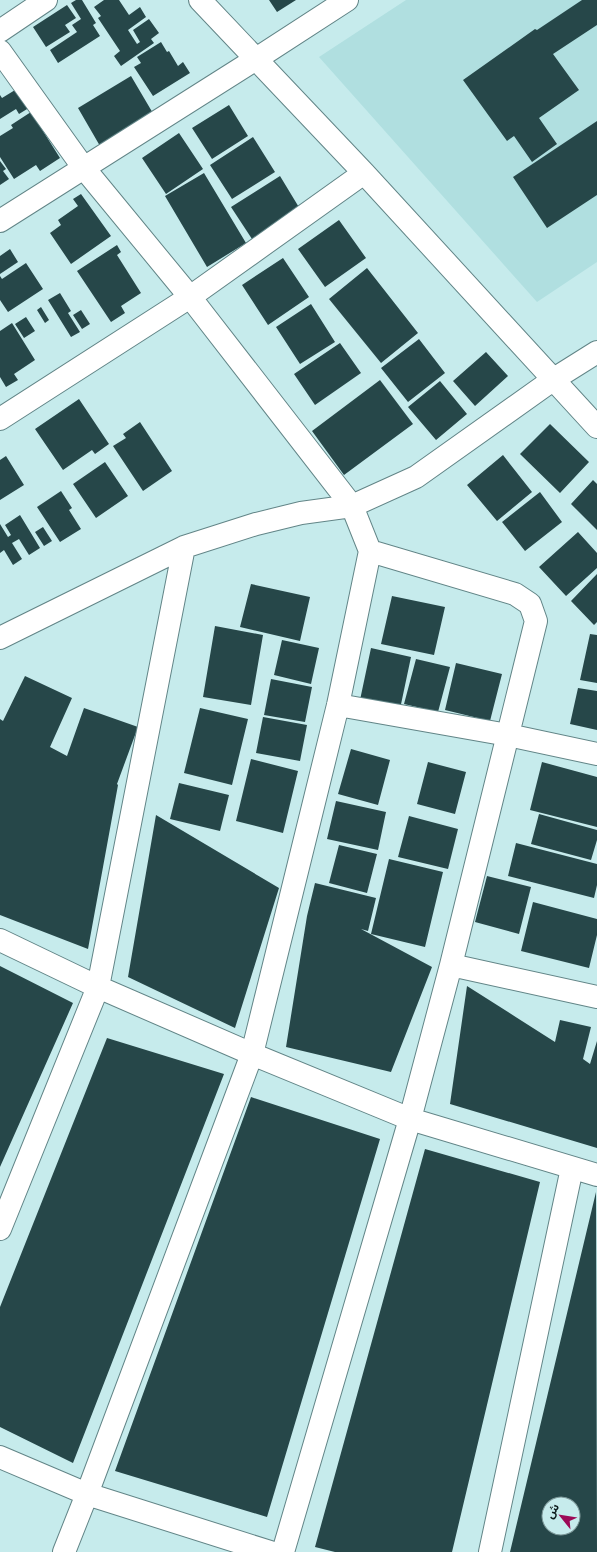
<svg xmlns="http://www.w3.org/2000/svg" width="597" height="1552" font-family="Mulish,'Noto Sans Arabic',sans-serif">
  <rect width="100%" height="100%" fill="#c6ebec"/>
  <path fill="#b0dfe0" d="M406,0h191v262l-60,40 -218,-245z"/>
  <path fill="#264749" fill-rule="evenodd" d="M76,0h6l14,23 -3,2 7,11 -42,27 -8,-13 27,-18 -5,-7 9,-6 -10,-16z
    M104,0h15l10,15 11,-8 6,10 -18,13 9,14 3,-2 -7,-12 16,-11 10,14 -8,6 3,4 -33,23 -7,-10 6,-5 -22,-33 3,-2 -7,-9z
    M269,0h27l-19,12z
    M582,0h15v25l-44,29 26,36 -40,28 18,26 -25,18 -18,-26 -7,5 -44,-61 72,-51 2,1z
    M67,5l9,13 -11,7 5,7 -24,15 -13,-20z
    M161,42l6,10 2,-1 9,15 5,-4 7,11 -37,23 -19,-29 7,-4 -4,-6z
    M131,76l23,39 -54,31 -22,-38z
    M20,87l12,19 -13,8 -3,-5 -16,10v-24l2,3z
    M229,105l19,31 -36,23 -20,-31z
    M31,112l29,46 -20,13 -4,-6 -22,14 -14,-22v-21l13,-8 -2,-3z
    M597,121v74l-50,33 -34,-51z
    M179,133l24,36 -37,25 -24,-36z
    M253,137l22,35 -43,27 -22,-34z
    M0,161l6,8 -3,2 6,8 -9,6z
    M204,173l42,70 -39,24 -42,-71z
    M280,176l20,33 -48,30 -21,-32z
    M81,194l30,42 -40,28 -21,-31 11,-8 -3,-5 20,-14 -5,-7z
    M339,220l27,38 -41,29 -27,-38z
    M117,245l4,7 -4,3 24,38 -20,13 4,7 -14,9 -34,-51z
    M10,249l8,13 -18,12v-18z
    M283,258l26,39 -41,28 -26,-40z
    M26,263l17,26 -35,23 -8,-12v-24l2,3z
    M367,268l51,65 -37,30 -52,-64z
    M60,293l11,18 -3,2 12,19 -9,5 -23,-37z
    M311,304l24,38 -35,22 -24,-37z
    M41,307l8,13 -4,3 -8,-13z
    M81,310l9,14 -8,5 -9,-14z
    M26,317l9,14 -11,7 -9,-14z
    M12,323l23,37 -21,14 4,6 -12,7 -6,-10v-46z
    M419,339l26,34 -37,29 -27,-34z
    M340,343l21,30 -46,32 -21,-31z
    M486,352l22,24 -33,30 -22,-25z
    M380,380l33,44 -69,51 -32,-44z
    M440,381l27,33 -31,26 -28,-33z
    M79,399l30,45 -14,10 -3,-4 -29,20 -28,-41z
    M140,422l32,49 -29,20 -30,-45 13,-8 -3,-4z
    M550,424l39,38 -29,31 -40,-39z
    M503,455l29,37 -35,29 -30,-36z
    M6,456l18,29 -24,15v-40z
    M105,462l23,34 -32,22 -23,-34z
    M593,480l4,4v46l-26,-26z
    M61,491l11,17 -3,2 12,19 -21,13 -23,-35z
    M540,492l22,30 -37,29 -23,-29z
    M20,515l20,33 -11,7 -10,-16 -7,4 10,16 -9,6 -9,-15 -4,3v-29l8,13 3,-2 -6,-10z
    M43,527l9,14 -8,5 -9,-14z
    M578,532l19,21v15l-31,28 -27,-29z
    M597,574v48l-3,3 -23,-24z
    M251,584l59,13 -10,44 -60,-14z
    M392,596l53,11 -11,48 -53,-11z
    M215,626l48,9 -12,70 -48,-8z
    M590,634l7,1v48l-17,-3z
    M282,640l37,8 -8,36 -37,-9z
    M371,648l40,9 -11,52 -40,-9z
    M416,659l34,8 -12,45 -34,-8z
    M456,663l46,11 -12,47 -45,-11z
    M25,676l47,22 -22,49 17,9 17,-48 54,19 -21,57 1,1 -30,164 -88,-34v-196l3,2z
    M271,679l41,8 -7,35 -41,-7z
    M578,688l19,3v39l-27,-6z
    M200,708l48,11 -16,66 -48,-12z
    M263,717l44,8 -7,36 -44,-8z
    M351,749l39,11 -12,45 -40,-11z
    M251,759l47,12 -15,62 -47,-12z
    M428,762l38,10 -11,42 -38,-10z
    M542,762l55,15v50l-67,-17z
    M179,783l50,12 -9,36 -50,-12z
    M336,801l50,11 -8,38 -51,-11z
    M539,814l58,16v10l-6,20 -60,-16z
    M156,815l123,73 -44,140 -107,-51z
    M409,816l49,13 -10,40 -50,-12z
    M516,843l81,21v21l-3,13 -86,-22z
    M339,845l38,9 -10,39 -38,-10z
    M389,859l54,13 -18,75 -54,-13z
    M487,876l44,11 -12,47 -44,-12z
    M315,883l61,15 -8,33 -7,-2 71,38 -41,105 -105,-25 21,-131z
    M533,902l64,17v16l-8,33 -68,-17z
    M0,966l73,37 -73,164z
    M467,986l88,56 5,-22 31,7 -8,32 7,5 7,-23v107l-147,-44z
    M107,1038l117,36 -151,389 -73,-36v-120z
    M251,1097l129,42 -113,378 -152,-46z
    M425,1149l115,33 -88,370h-117l-20,-5z
    M596,1192l1,360h-87zM549,1504h24v24h-24z"/>
  <g fill="none" stroke-linecap="round" stroke-linejoin="round">
    <g stroke="#628587" stroke-width="24">
      <path id="street" d="M200,0l164,173 233,254
        M0,31l46,-31
        M0,51l83,116 107,130 162,209 18,45 -32,154 -86,349 -165,440 -23,58
        M0,221l256,-162 91,-59
        M0,419l190,-122 174,-124
        M0,638l184,-91 72,-23 45,-11 51,-7 64,-29 138,-98 43,-27
        M338,705l170,30 89,19
        M0,940l98,47 154,67 158,65 187,56
        M451,965l146,32
        M0,1229l98,-242 86,-440
        M0,1457l87,37 183,58
        M283,1552l127,-433 41,-154 85,-344 -6,-17 -15,-10 -145,-43
        M490,1552l82,-384"/>
    </g>
    <use href="#street" stroke="#fff" stroke-width="22"/>
  </g>
  <g transform="translate(561 1516) rotate(300)"><circle r="19" fill="#c6ebec" stroke="#7c9798"/>
  <path d="M0-3L7 15L0 10L-7 15Z" fill="#9c0956"/>
  <text y="-6" font-size="11" font-weight="bold" text-anchor="middle" fill="#0c1a1b">ش</text>
  </g>
</svg>
